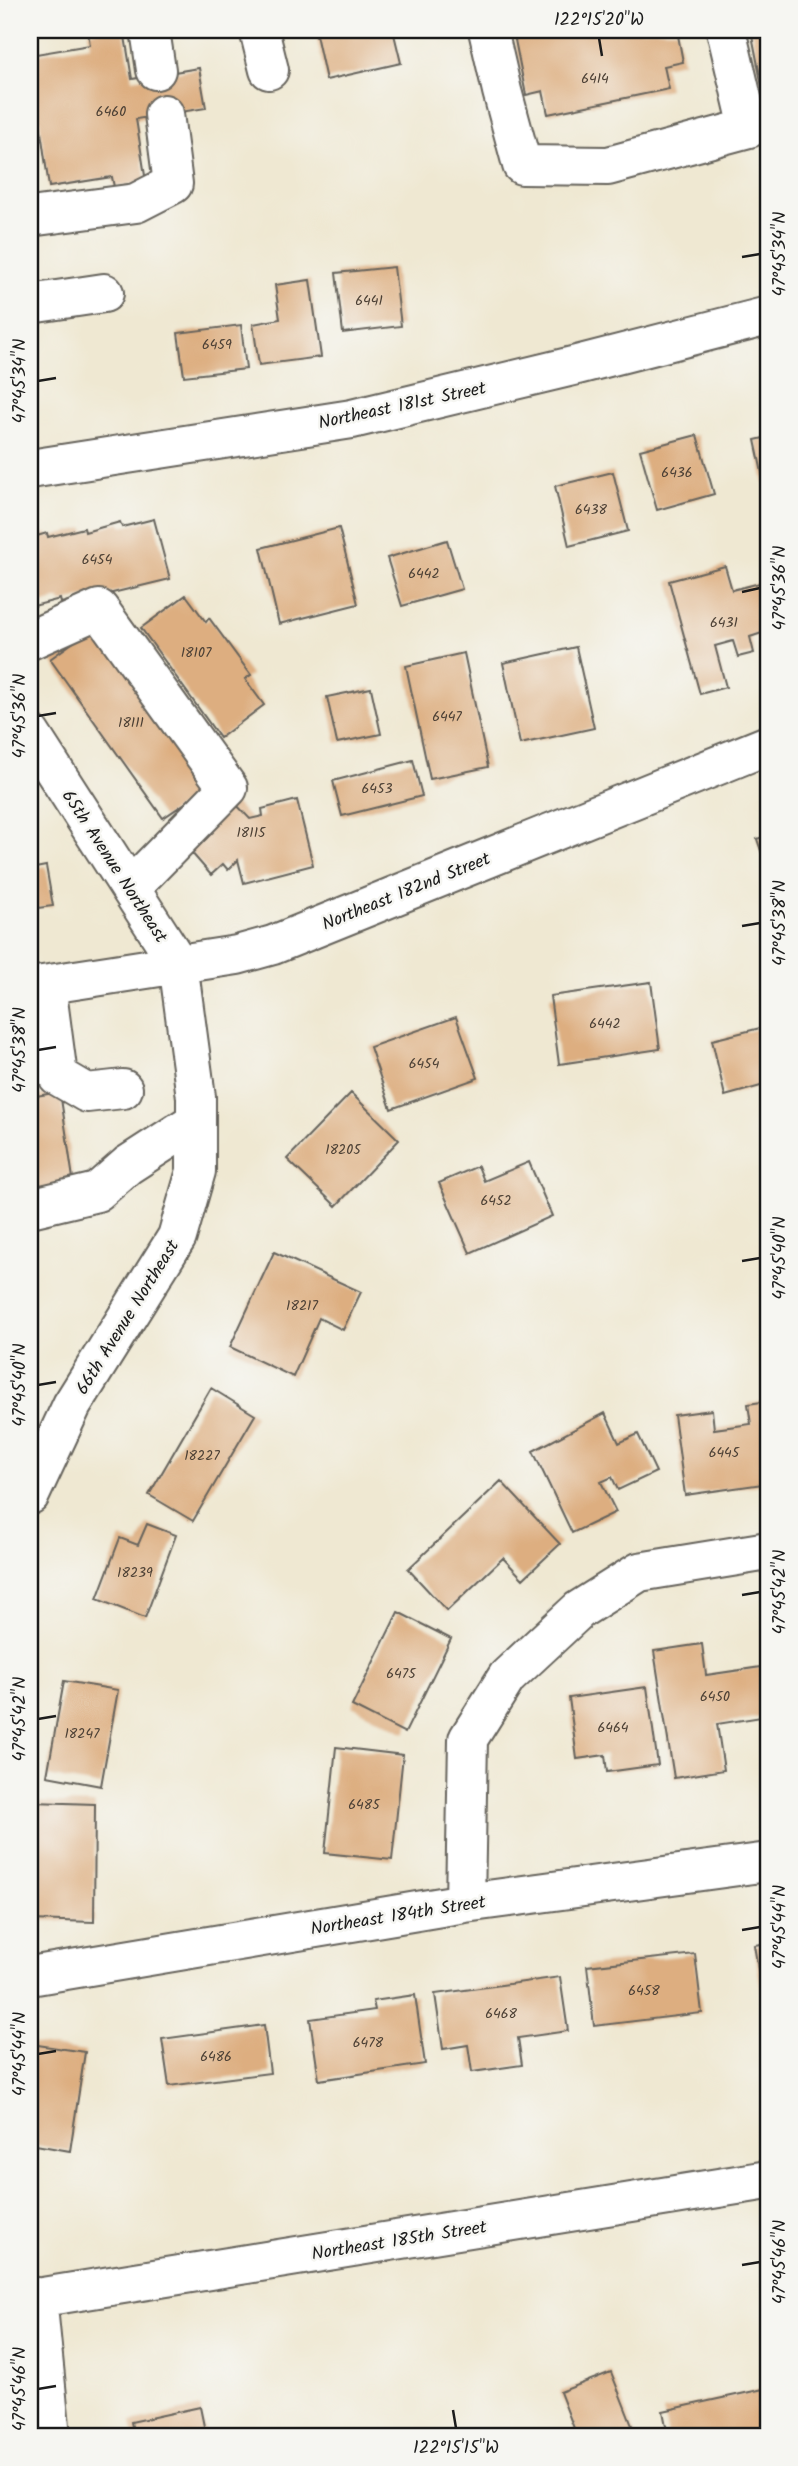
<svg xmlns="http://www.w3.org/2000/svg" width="798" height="2466" font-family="Kalam,sans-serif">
  <rect width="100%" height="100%" fill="#f6f6f2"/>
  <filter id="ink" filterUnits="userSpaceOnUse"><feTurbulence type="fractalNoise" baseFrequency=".0143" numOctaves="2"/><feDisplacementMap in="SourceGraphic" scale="14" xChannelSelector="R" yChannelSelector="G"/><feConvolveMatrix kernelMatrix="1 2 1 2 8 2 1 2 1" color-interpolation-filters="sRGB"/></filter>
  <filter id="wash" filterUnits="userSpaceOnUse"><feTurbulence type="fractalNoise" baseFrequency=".00686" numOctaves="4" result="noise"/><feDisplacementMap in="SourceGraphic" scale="28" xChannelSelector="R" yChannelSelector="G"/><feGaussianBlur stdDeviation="1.57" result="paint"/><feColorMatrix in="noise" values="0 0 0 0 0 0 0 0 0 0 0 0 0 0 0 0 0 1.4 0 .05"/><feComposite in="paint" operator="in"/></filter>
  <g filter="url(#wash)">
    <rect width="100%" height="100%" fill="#efe8d2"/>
    <g id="blocks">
      <path fill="#ddae80" d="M100,30h24l8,49 67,-11 7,40 -70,11 10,63 -32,5 -2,-10 -63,10 -19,-132 60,-10 -2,-13z
        M315,30h78l8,33 -75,17z
        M513,30h164l6,32 -19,4 5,23 -121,25 -5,-23 -17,4z
        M751,30h17v55l-6,1z
        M394,267l7,59 -58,7 -7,-60z
        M310,280l11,77 -62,8 -6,-41 27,-5 -5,-34z
        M241,325l5,44 -62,7 -6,-43z
        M697,435l17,59 -57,16 -17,-60z
        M768,437v59h-1l-12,-56z
        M613,472l15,59 -59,15 -14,-60z
        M154,519l16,60 -74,18v-3l-35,9 -1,-4 -30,8v-69l17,-5 1,4 36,-9 1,4 35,-10 2,5z
        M339,528l19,76 -79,20 -18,-76z
        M447,540l15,49 -60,17 -15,-48z
        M725,566l7,24 28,-7 8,30v18l-18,6 4,16 -16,4 -5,-16 -18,5 11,41 -26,7 -31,-113z
        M186,595l20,27 3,-4 42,57 -6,4 19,26 -44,33 -79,-110z
        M99,624l114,160 -50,34 -113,-159z
        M576,647l18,81 -74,16 -17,-81z
        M464,653l24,114 -58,12 -24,-113z
        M371,688l10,46 -44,9 -10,-46z
        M413,760l9,36 -80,20 -9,-35z
        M297,800l16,65 -69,18 -6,-23 -10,10 -5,-6 -12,11 -27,-31 49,-43 17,18 13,-3 -1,-7z
        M768,835v36l-11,-32z
        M46,866l7,40 -23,3v-40z
        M651,982l9,67 -101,15 -9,-68z
        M456,1017l22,61 -87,31 -21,-62z
        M768,1026v58l-43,12 -13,-56z
        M60,1092l14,93 -44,7v-95z
        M351,1093l48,47 -63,66 -49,-47z
        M529,1162l23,54 -82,37 -31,-70 39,-17 6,15z
        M274,1252l87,40 -18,38 -24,-12 -26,59 -63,-30z
        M211,1388l44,27 -62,106 -44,-26z
        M768,1401v74l-6,1 1,8 -78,11 -11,-80 38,-5 2,19 37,-5 -3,-20z
        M605,1413l14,30 19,-9 18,38 -38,18 -6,-13 -11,5 15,30 -44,21 -39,-82z
        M501,1481l59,63 -37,35 -20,-21 -56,53 -39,-42z
        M147,1524l29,11 -31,83 -48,-19 23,-61 18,7z
        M398,1612l53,27 -46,94 -53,-27z
        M702,1644l4,31 62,-9v50l-51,8 7,46 -50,8 -20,-127z
        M64,1681l54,9 -17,96 -54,-10z
        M647,1687l11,78 -51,7 -2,-17 -28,4 -8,-61z
        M336,1747l67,8 -11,105 -67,-7z
        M33,1802l62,2 -1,118 -63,-2z
        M768,1943v67h-3l-11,-65z
        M695,1954l7,59 -108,13 -7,-60z
        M560,1977l8,54 -50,7 4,27 -50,7 -4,-27 -25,4 -8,-55z
        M415,1995l10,69 -106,16 -9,-61 65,-9 -2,-9z
        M264,2025l6,48 -101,13 -7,-47z
        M31,2044l54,8 -15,99 -40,-7z
        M611,2372l25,64h-59l-17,-44z
        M768,2388v45l-4,1v2h-96l-5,-25z
        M200,2407l6,29h-72l-3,-14z"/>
    </g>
  </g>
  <g filter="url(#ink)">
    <use href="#blocks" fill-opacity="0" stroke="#66635c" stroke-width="2"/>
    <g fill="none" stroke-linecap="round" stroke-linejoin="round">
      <g stroke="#66635c" stroke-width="42">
        <path id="minor" d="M150,30l6,40
          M259,30l10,40
          M488,30l14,61 20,74 86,1 141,-38 -23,-98
          M30,217l106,-14 37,-19 -9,-70
          M30,304l74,-11
          M30,469l322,-50 225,-54 191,-49
          M30,640l69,-31 129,179 -98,100
          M30,733l148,230 18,134v74l-19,66 -105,168 -42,90
          M46,985l12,91 29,17 36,-4
          M30,987l207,-32 36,-10 495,-200
          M30,1208l67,-16 31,-27 68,-44
          M465,1903l3,-164 39,-62 72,-67 60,-38 129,-21
          M30,1976l435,-73 303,-41
          M37,2297l14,139
          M30,2299l738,-119"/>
      </g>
      <use href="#minor" stroke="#fff" stroke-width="38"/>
    </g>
  </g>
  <path fill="none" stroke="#1c1c1c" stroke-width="2.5" d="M599,38l3,18M742,257l18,-3M38,381l18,-3M742,592l18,-4M38,716l18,-3M742,926l18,-3M38,1050l18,-3M742,1261l18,-3M38,1385l18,-3M742,1595l18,-3M38,1719l18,-3M742,1930l18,-3M38,2054l18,-3M742,2265l18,-3M38,2389l18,-3M453,2410l3,18"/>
  <g text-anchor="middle" stroke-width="5" stroke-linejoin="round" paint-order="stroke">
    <g font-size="14" fill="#4c4035">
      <text x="595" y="83">6414</text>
      <text x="111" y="116">6460</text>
      <text x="369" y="305">6441</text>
      <text x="217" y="349">6459</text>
      <text x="677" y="477">6436</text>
      <text x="591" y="514">6438</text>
      <text x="97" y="564">6454</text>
      <text x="424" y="578">6442</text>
      <text x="724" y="627">6431</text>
      <text x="196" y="657">18107</text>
      <text x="447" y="721">6447</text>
      <text x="131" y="727">18111</text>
      <text x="377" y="793">6453</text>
      <text x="251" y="837">18115</text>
      <text x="605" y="1028">6442</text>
      <text x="424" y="1068">6454</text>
      <text x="343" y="1154">18205</text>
      <text x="496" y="1205">6452</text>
      <text x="302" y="1310">18217</text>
      <text x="724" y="1457">6445</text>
      <text x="202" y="1460">18227</text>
      <text x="135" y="1577">18239</text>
      <text x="401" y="1678">6475</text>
      <text x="715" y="1701">6450</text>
      <text x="613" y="1732">6464</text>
      <text x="82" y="1738">18247</text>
      <text x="364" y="1809">6485</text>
      <text x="644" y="1995">6458</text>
      <text x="501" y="2018">6468</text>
      <text x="368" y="2047">6478</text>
      <text x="216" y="2061">6486</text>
    </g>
    <g font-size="18" fill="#1c1c1c" stroke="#f6f6f2">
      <text transform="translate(402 405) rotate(-12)" y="6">Northeast 181st Street</text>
      <text transform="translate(115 866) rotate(57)" y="6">65th Avenue Northeast</text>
      <text transform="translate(406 891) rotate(-22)" y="6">Northeast 182nd Street</text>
      <text transform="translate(127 1317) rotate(-58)" y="6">66th Avenue Northeast</text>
      <text transform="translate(398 1915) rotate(-9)" y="6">Northeast 184th Street</text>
      <text transform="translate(399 2240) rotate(-9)" y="6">Northeast 185th Street</text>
    </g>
  </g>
  <rect width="798" height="2466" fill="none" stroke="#f6f6f2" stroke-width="77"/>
  <rect x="38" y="38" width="722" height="2390" fill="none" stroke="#1c1c1c" stroke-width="2.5"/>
  <g font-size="18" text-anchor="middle" fill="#1c1c1c">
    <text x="599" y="25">122°15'20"W</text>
    <text transform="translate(779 254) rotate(-90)" y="6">47°45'34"N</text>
    <text transform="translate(19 381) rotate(-90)" y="6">47°45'34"N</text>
    <text transform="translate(779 588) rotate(-90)" y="6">47°45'36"N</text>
    <text transform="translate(19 716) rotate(-90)" y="6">47°45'36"N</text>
    <text transform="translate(779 923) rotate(-90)" y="6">47°45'38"N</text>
    <text transform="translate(19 1050) rotate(-90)" y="6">47°45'38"N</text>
    <text transform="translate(779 1258) rotate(-90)" y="6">47°45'40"N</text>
    <text transform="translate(19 1385) rotate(-90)" y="6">47°45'40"N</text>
    <text transform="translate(779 1592) rotate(-90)" y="6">47°45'42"N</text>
    <text transform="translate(19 1719) rotate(-90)" y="6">47°45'42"N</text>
    <text transform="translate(779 1927) rotate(-90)" y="6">47°45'44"N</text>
    <text transform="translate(19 2054) rotate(-90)" y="6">47°45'44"N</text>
    <text transform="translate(779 2262) rotate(-90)" y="6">47°45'46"N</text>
    <text transform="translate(19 2389) rotate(-90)" y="6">47°45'46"N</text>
    <text x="456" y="2453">122°15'15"W</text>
  </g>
</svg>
